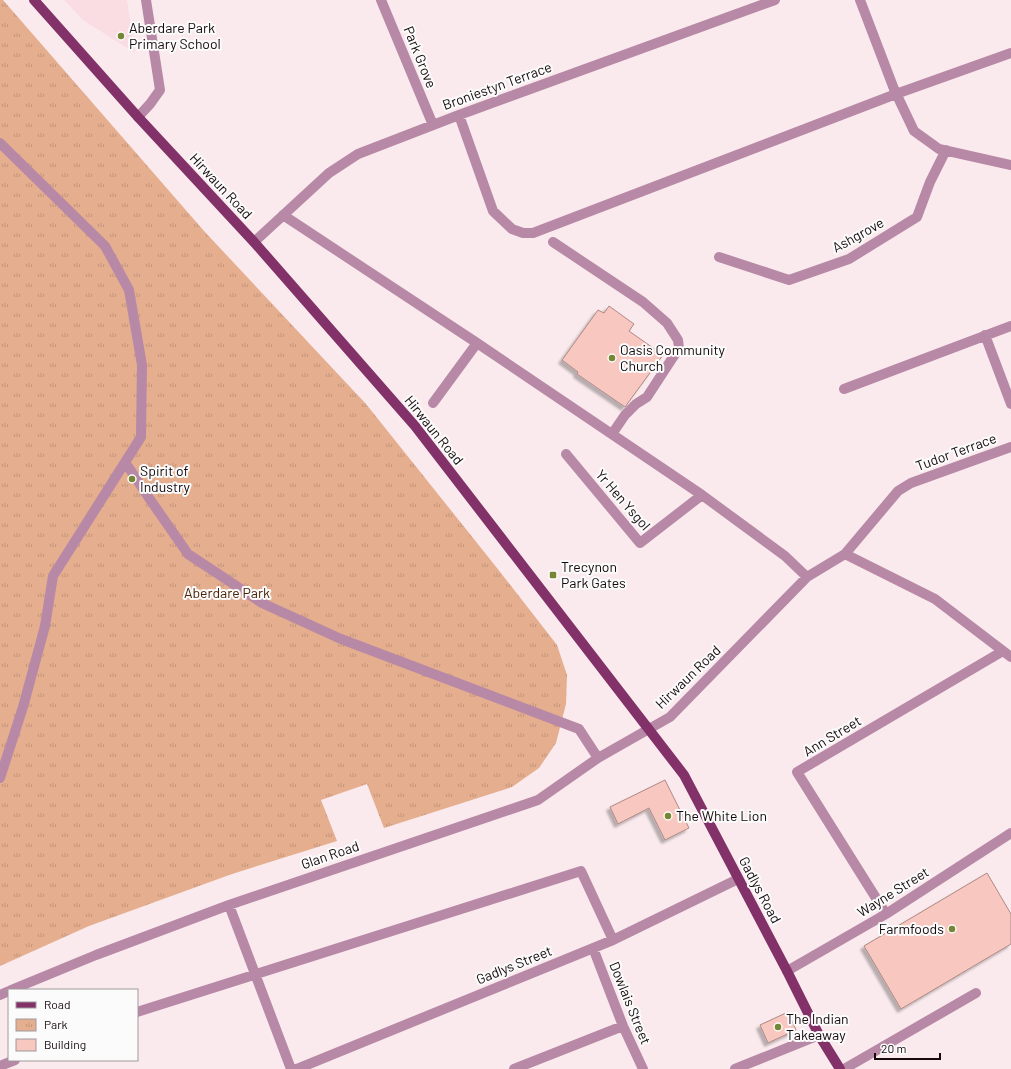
<svg xmlns="http://www.w3.org/2000/svg" width="1011" height="1069" font-family="Barlow,sans-serif">
  <defs>
    <pattern id="park-tufts" width="24" height="20" patternUnits="userSpaceOnUse"><rect width="24" height="20" fill="#e4ae8f"/><path d="M3 7l-1-3M5 7V3M7 7l1-3M15 17l-1-3M17 17v-4M19 17l1-3" fill="none" stroke="#c3947a"/></pattern>
    <filter id="shadow"><feDropShadow dx="-3.5" dy="3.5" stdDeviation="1" flood-color="#0004"/></filter>
  </defs>
  <rect width="100%" height="100%" fill="#faeaed"/>
  <path fill="#fadde2" d="M64,0h63l8,53 -52,-33z"/>
  <path fill="url(#park-tufts)" d="M0,0h3l201,231 162,173 131,164 60,77 10,30 -1,29 -10,39 -17,25 -27,19 -128,41 -17,-44 -46,16 16,41 -105,33 -143,52 -89,40z"/>
  <path fill="#f8c7c0" stroke="#ad8984" filter="url(#shadow)" d="M609,306l25,18 -5,7 34,24 -38,52 -48,-33 1,-2 -16,-12 36,-50 6,3z
    M665,780l24,48 -24,12 -16,-32 -31,16 -8,-17z
    M987,873l24,41v30l-110,65 -37,-63z
    M788,1012l8,18 -28,13 -8,-18z"/>
  <g fill="none" stroke-linecap="round" stroke-linejoin="round">
    <path stroke="#b889a6" stroke-width="10" d="M381,0l52,125
      M860,0l34,89 20,42 25,18 72,16
      M459,115l34,96 19,18 11,4h10l363,-139 115,-41
      M138,117l12,-13 10,-14 -14,-90
      M0,143l105,103 24,44 13,75 -1,72 -88,139 -8,50 -22,81 -23,71
      M283,215l194,128 225,152 83,61 22,21
      M254,242l75,-69 29,-19 101,-39 316,-115
      M553,242l90,60 24,21 11,17 1,8 -32,49 -11,7 -11,11 -13,19
      M719,257l70,23 60,-21 68,-42 13,-35 16,-32
      M985,335l26,69
      M844,389l167,-63
      M433,403l44,-60
      M566,454l74,89 62,-48
      M125,462l24,36 39,56 74,49 79,36 238,90 19,29
      M845,554l90,45 76,58
      M229,905l62,164
      M886,914l-89,-142 206,-121
      M593,948l30,78 20,43
      M787,971l99,-57 125,-81
      M11,990l85,-35 133,-50 309,-105 60,-42 72,-41 137,-140 38,-23 53,-63 13,-8 100,-36
      M0,995l9,-4
      M137,1012l444,-141 32,69
      M0,1066l15,-6
      M297,1069l316,-129 125,-61
      M514,1069l109,-43
      M735,1069l84,-34
      M844,1069l132,-76"/>
    <path stroke="#823169" stroke-width="10" d="M34,0l104,117 116,125 161,184 269,349 103,196 32,64 21,34"/>
  </g>
  <g fill="#758635" stroke="#fbfbfb" stroke-width="1.5">
    <circle cx="121" cy="36" r="4"/>
    <circle cx="612" cy="358" r="4"/>
    <circle cx="132" cy="479" r="4"/>
    <rect x="549" y="571" width="8" height="8" rx="2"/>
    <circle cx="668" cy="816" r="4"/>
    <circle cx="952" cy="929" r="4"/>
    <circle cx="778" cy="1027" r="4"/>
  </g>
  <g text-anchor="middle" stroke-width="4" stroke-linejoin="round" paint-order="stroke">
    <g font-size="14" fill="#15090c" stroke="#fbfbfb" text-anchor="start">
      <text x="129" y="33">Aberdare Park<tspan x="129" dy="16">Primary School</tspan></text>
      <text x="620" y="355">Oasis Community<tspan x="620" dy="16">Church</tspan></text>
      <text x="140" y="476">Spirit of<tspan x="140" dy="16">Industry</tspan></text>
      <text x="561" y="572">Trecynon<tspan x="561" dy="16">Park Gates</tspan></text>
      <text x="676" y="821">The White Lion</text>
      <text x="944" y="934" text-anchor="end">Farmfoods</text>
      <text x="786" y="1024">The Indian<tspan x="786" dy="16">Takeaway</tspan></text>
    </g>
    <g font-size="14" fill="#15090c" stroke="#fbfbfb">
      <text transform="translate(420 57) rotate(68)" y="5">Park Grove</text>
      <text transform="translate(497 86) rotate(-20)" y="5">Broniestyn Terrace</text>
      <text transform="translate(221 186) rotate(47)" y="5">Hirwaun Road</text>
      <text transform="translate(858 235) rotate(-29)" y="5">Ashgrove</text>
      <text transform="translate(434 430) rotate(51)" y="5">Hirwaun Road</text>
      <text transform="translate(956 452) rotate(-20)" y="5">Tudor Terrace</text>
      <text transform="translate(623 500) rotate(49)" y="5">Yr Hen Ysgol</text>
      <text transform="translate(688 677) rotate(-44)" y="5">Hirwaun Road</text>
      <text transform="translate(832 736) rotate(-31)" y="5">Ann Street</text>
      <text transform="translate(330 855) rotate(-19)" y="5">Glan Road</text>
      <text transform="translate(760 890) rotate(62)" y="5">Gadlys Road</text>
      <text transform="translate(893 892) rotate(-32)" y="5">Wayne Street</text>
      <text transform="translate(514 965) rotate(-22)" y="5">Gadlys Street</text>
      <text transform="translate(630 1003) rotate(68)" y="5">Dowlais Street</text>
    </g>
    <g font-size="14" fill="#4a2103" stroke="#fbfbfb">
      <text x="227" y="598">Aberdare Park</text>
    </g>
  </g>
  <rect x="8" y="989" width="130" height="72" fill="#fbfbfb" stroke="#9f9a9b"/>
  <rect x="16" y="1002" width="20" height="6" fill="#823169" stroke="#9f9a9b"/>
  <text x="44" y="1009" font-size="12" fill="#15090c">Road</text>
  <rect x="16" y="1019" width="20" height="12" fill="url(#park-tufts)" stroke="#9f9a9b"/>
  <text x="44" y="1029" font-size="12" fill="#15090c">Park</text>
  <rect x="16" y="1039" width="20" height="12" fill="#f8c7c0" stroke="#9f9a9b"/>
  <text x="44" y="1049" font-size="12" fill="#15090c">Building</text>
  <path d="M875 1053v6h65v-6" fill="none" stroke="#15090c" stroke-width="2"/>
  <text x="881" y="1053" font-size="12" fill="#15090c" stroke="#fbfbfb" stroke-width="3" paint-order="stroke">20 m</text>
</svg>
